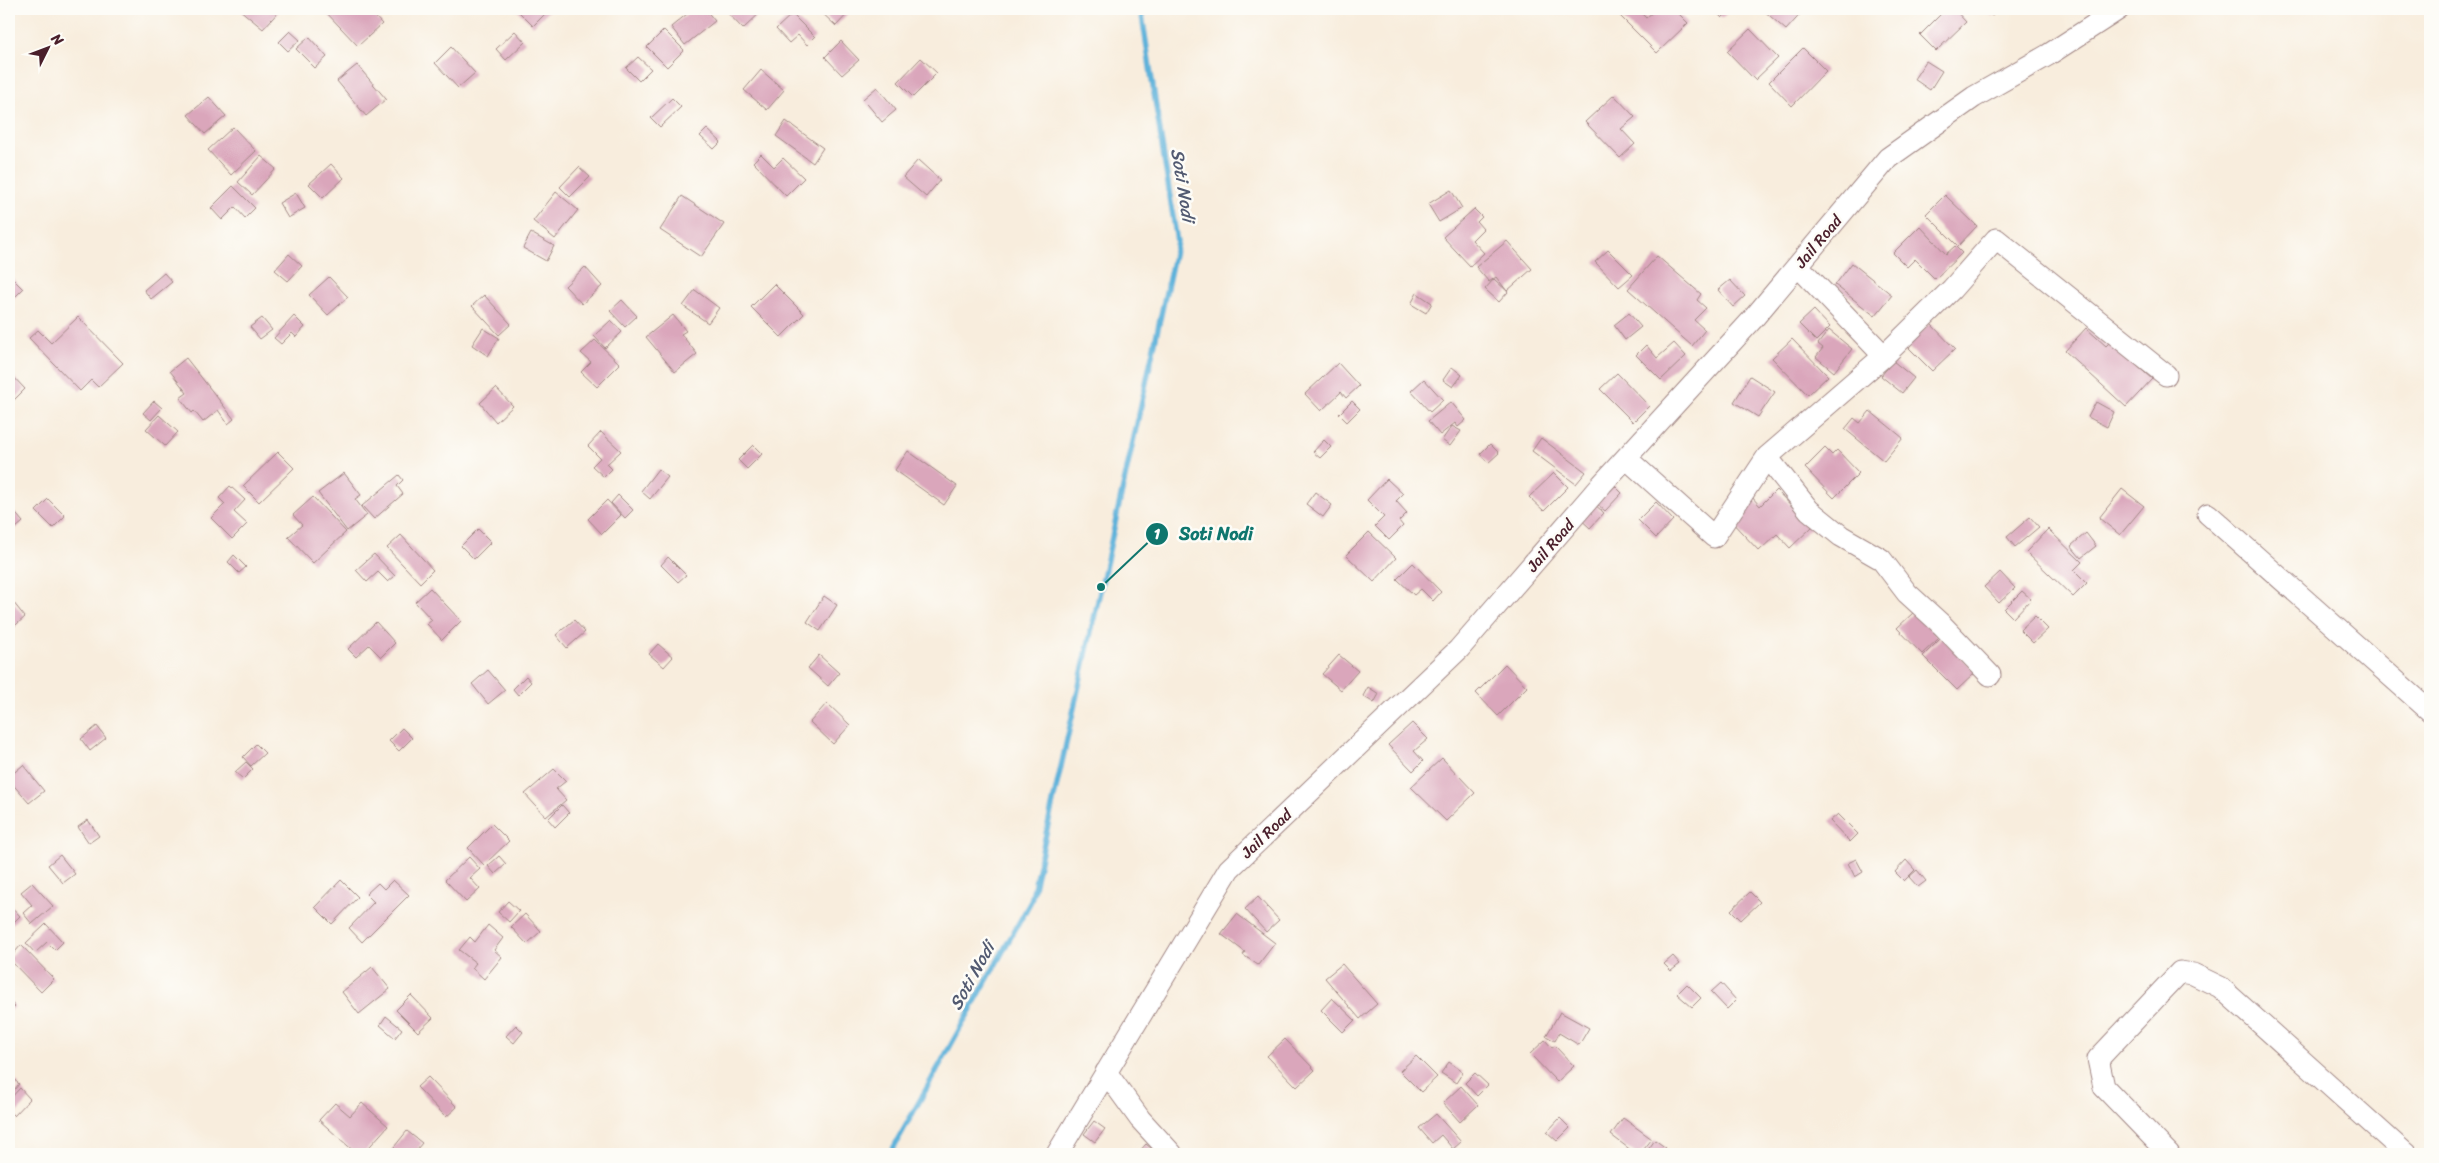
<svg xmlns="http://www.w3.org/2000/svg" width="2439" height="1163" font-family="Sriracha,sans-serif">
  <rect width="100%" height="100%" fill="#fdfcf7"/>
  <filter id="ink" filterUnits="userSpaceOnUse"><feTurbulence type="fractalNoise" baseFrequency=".02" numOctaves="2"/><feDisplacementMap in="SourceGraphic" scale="10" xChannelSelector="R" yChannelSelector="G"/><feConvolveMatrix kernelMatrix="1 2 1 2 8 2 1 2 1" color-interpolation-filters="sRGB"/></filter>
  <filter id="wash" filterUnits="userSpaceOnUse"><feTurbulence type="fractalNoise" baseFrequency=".0096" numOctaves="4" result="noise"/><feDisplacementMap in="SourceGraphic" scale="20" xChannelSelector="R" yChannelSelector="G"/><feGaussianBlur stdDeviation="1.12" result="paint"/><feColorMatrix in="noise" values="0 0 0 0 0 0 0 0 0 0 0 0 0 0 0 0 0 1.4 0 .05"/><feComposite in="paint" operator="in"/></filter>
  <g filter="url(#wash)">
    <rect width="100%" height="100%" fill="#f8eddd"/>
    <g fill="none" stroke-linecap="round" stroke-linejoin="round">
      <path stroke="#5eb2da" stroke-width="5.5" d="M890,1154l141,-253 70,-314 76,-345 -36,-233"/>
    </g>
    <g id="blocks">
      <path fill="#daa6bb" d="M239,9h42l-18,20z
        M323,9h45l14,15 -24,22z
        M516,9h34l-17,17z
        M693,9h12l10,12 -30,24 -14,-18z
        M726,9h38l-21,20 -18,-19z
        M818,9h34l-16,17z
        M1613,9h24l9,9 10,-9h18l14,14 -31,30z
        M1713,9h18l-9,9z
        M1762,9h43l-19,21z
        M1946,9h8l12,13 -30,29 -16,-16z
        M1985,9h15l-8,7z
        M792,14l23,23 -8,8 -9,-10 -9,8 -13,-14z
        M1750,29l28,29 -23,22 -28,-29z
        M664,30l20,20 -17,17 -20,-20z
        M290,31l10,9 -12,11 -9,-9z
        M515,31l10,11 -19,18 -10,-11z
        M309,37l18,20 -12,11 -19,-19z
        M841,41l18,19 -17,15 -17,-18z
        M451,47l24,26 -17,15 -23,-25z
        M1803,48l23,23 -34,35 -23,-24z
        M638,57l13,12 -12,12 -13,-13z
        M921,58l16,15 -24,24 -15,-15z
        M1926,61l16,10 -12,19 -16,-11z
        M357,65l29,34 -20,17 -29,-35z
        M761,70l23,20 -17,20 -23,-20z
        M877,87l19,23 -14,12 -19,-23z
        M1614,95l21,22 -14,12 14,15 -15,14 -35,-36z
        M209,97l17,19 -21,18 -17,-19z
        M672,98l9,9 -21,20 -9,-9z
        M786,121l37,27 -10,15 -37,-27z
        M233,127l23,24 -25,24 -23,-25z
        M707,129l14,13 -7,7 -14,-13z
        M761,154l13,13 9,-9 21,20 -18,18 -33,-34z
        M261,156l15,13 -24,26 -14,-13z
        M918,160l22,20 -14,17 -23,-20z
        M331,164l13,14 -21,20 -14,-14z
        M579,167l11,10 -20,20 -10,-10z
        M233,186l22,22 -10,10 -10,-11 -13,13 -11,-12z
        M1451,190l11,18 -23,14 -11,-18z
        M556,192l22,18 -23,29 -22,-18z
        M296,193l9,15 -17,10 -9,-15z
        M1945,195l32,31 -19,20 -32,-32z
        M682,196l42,28 -23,33 -41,-27z
        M1474,209l8,8 -5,5 6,7 -11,11 12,13 -14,13 -27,-29z
        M1920,226l26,28 9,-8 7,7 -27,26 -20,-20 -8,8 -14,-14z
        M531,233l23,13 -8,15 -23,-13z
        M1507,241l25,28 -25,22 -11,-14 -7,5 -13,-15z
        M1608,250l25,25 -14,12 -24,-25z
        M289,254l13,12 -14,15 -13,-11z
        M1657,256l44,38 -4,6 9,8 -12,12 11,10 -13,16 -64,-57z
        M1852,263l40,32 -17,21 -40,-31z
        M585,267l17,19 -20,18 -17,-18z
        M164,273l8,9 -21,17 -7,-9z
        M9,275l14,14 -14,14z
        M329,277l19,20 -20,18 -19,-20z
        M1494,279l14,13 -9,10 -14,-13z
        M1730,280l15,16 -12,11 -15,-17z
        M774,284l30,30 -23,23 -30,-30z
        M695,290l24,18 -11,15 -25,-17z
        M1417,293l15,10 -6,10 -15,-9z
        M484,295l27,29 -12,11 -27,-29z
        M622,300l15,16 -12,11 -15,-16z
        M1814,310l16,17 -14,14 -17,-17z
        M1629,313l12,14 -16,13 -11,-15z
        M673,315l13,16 -5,3 16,20 -22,18 -29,-35z
        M294,316l11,11 -9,10 -4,-4 -11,11 -7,-6z
        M78,317l45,46 -25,24 -7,-7 -11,11 -51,-53 9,-8 13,13z
        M262,318l10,12 -12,9 -10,-12z
        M611,320l11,12 -17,16 -11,-12z
        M1930,323l25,26 -23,22 -26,-26z
        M483,328l16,10 -11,18 -16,-11z
        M2086,328l20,18 4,-4 42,37 -26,28 -61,-56z
        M1829,330l23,19 -18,23 -18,-15 7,-9 -5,-4z
        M1792,339l36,37 -20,19 -36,-37z
        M595,340l25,24 -23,23 -16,-15 10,-10 -10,-9z
        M1674,343l12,13 -25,24 -25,-25 10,-10 11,13z
        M186,358l48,61 -6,5 -10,-14 -15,12 -9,-11 -2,2 -12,-15 7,-5 -17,-22z
        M1893,361l21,17 -12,15 -21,-17z
        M1338,363l21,23 -13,12 -5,-6 -20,19 -16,-17z
        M1452,367l10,8 -9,12 -10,-7z
        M9,372l16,17 -16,16z
        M1617,373l32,33 -16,16 -33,-33z
        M1750,376l25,16 -17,25 -24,-15z
        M1424,379l19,21 -13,12 -19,-21z
        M496,388l17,18 -17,16 -16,-19z
        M154,401l8,7 -11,12 -8,-7z
        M1352,401l8,8 -13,13 -8,-8z
        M1451,402l15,18 -8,7 -3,-4 -15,12 -12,-14z
        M2096,402l18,10 -7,15 -19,-10z
        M1870,411l33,27 -19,23 -39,-32 9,-11 6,5z
        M159,415l19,17 -13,14 -19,-17z
        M1452,426l9,5 -11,15 -8,-6z
        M601,432l20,19 -14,13 5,5 -8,8 -12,-11 8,-8 -12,-12z
        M1541,438l45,34 -10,12 -44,-33z
        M1324,440l7,7 -11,11 -7,-6z
        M1490,444l9,9 -11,10 -8,-9z
        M753,445l9,9 -15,15 -9,-9z
        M1825,448l7,7 5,-5 22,23 -25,25 -29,-30z
        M908,451l49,35 -13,19 -49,-35z
        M278,452l16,16 -35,34 -16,-16z
        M658,469l10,8 -18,22 -9,-8z
        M344,473l17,22 -6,4 12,16 -20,16 -29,-38z
        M1554,473l14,14 -24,24 -15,-14z
        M399,475l4,5 -6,6 6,8 -29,25 -12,-13z
        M1387,479l16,15 -7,7 11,12 -8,8 4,5 -14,14 -14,-14 9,-9 -17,-17z
        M1613,484l9,9 -17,18 -9,-8z
        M230,486l15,14 -11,12 13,12 -15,15 -21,-21 14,-14 -6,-6z
        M2122,489l22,17 -24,29 -21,-17z
        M1776,490l36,37 -22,21 -13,-14 -18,17 -31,-33 23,-22 9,10z
        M1315,492l17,13 -9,12 -17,-13z
        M618,495l15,15 -8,8 -14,-15z
        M313,497l33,35 -33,31 -25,-26 14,-12 -9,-10z
        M48,499l17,17 -12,12 -17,-17z
        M607,500l14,15 -19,19 -14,-15z
        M1591,501l13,12 -14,15 -13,-12z
        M1656,502l17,18 -17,18 -18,-18z
        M11,508l12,14 -14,12v-24z
        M2030,517l9,10 -24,20 -8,-10z
        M478,529l13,13 -17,17 -13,-13z
        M2048,529l34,33 -8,8 13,13 -14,14 -47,-45z
        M1369,532l27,26 -22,24 -28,-27z
        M2086,533l10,13 -15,12 -10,-12z
        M401,535l32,35 -13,13 -33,-35z
        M374,554l21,22 -7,6 -10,-10 -11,10 -11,-12z
        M234,555l12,12 -7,6 -11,-11z
        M668,557l18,18 -8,7 -17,-17z
        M1413,563l28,29 -8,9 -12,-12 -7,6 -17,-16z
        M2000,572l15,16 -16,15 -15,-16z
        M430,588l31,33 -19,19 -15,-16 5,-4 -17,-18z
        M2022,591l9,8 -18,19 -9,-9z
        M824,596l13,9 -17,26 -13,-9z
        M9,597l16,20 -16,14z
        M1914,612l25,26 -17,16 -25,-26z
        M2035,616l13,13 -15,14 -13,-13z
        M574,620l11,12 -18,16 -11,-13z
        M376,622l19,21 -14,14 -12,-12 -13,12 -8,-8z
        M1942,637l34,35 -19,18 -34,-34z
        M658,644l15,13 -9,10 -15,-13z
        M819,655l20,18 -11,13 -20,-18z
        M1339,655l19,16 -17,19 -19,-16z
        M1505,664l22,23 -29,29 -22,-23z
        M488,670l17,20 -17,14 -16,-20z
        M526,676l5,6 -13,13 -5,-6z
        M1368,687l11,7 -5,9 -11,-7z
        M827,703l23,22 -17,19 -23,-22z
        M1412,723l16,16 -14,12 9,10 -10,10 -25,-26z
        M97,726l9,12 -16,13 -9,-12z
        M402,728l10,10 -13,13 -10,-10z
        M256,744l9,9 -14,13 -8,-9z
        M1442,758l33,35 -29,28 -35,-34z
        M246,762l7,7 -10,10 -8,-7z
        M23,765l21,26 -15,12 -20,-23v-3z
        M554,769l12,12 -10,8 10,11 -20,17 -21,-23z
        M562,805l7,8 -14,14 -7,-8z
        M1838,814l20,20 -8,8 -20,-21z
        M88,820l11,16 -10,7 -11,-16z
        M492,824l17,17 -25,24 -16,-17z
        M60,855l15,19 -12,9 -15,-18z
        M499,856l7,8 -11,10 -7,-8z
        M469,857l11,12 -10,9 10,11 -14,13 -21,-22z
        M1856,859l7,13 -8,5 -7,-14z
        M1906,860l9,10 -11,11 -9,-9z
        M1917,870l9,11 -8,6 -9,-10z
        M341,880l17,17 -26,27 -17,-17z
        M393,880l16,15 -47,47 -13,-14 25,-26 -8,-8 12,-11 6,6z
        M32,883l21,23 -21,18 -9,-11 9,-8 -11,-13z
        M1750,892l10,10 -19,18 -10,-10z
        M1258,897l21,23 -13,12 -21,-23z
        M508,901l11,10 -10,11 -11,-10z
        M11,906l9,10 -8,8 -3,-3v-13z
        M525,914l16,17 -14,13 -16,-17z
        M1237,914l38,29 -17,22 -15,-10 2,-3 -24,-18z
        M46,924l17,18 -8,8 -8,-8 -12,11 -9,-10z
        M488,925l15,13 -9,12 8,7 -18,22 -12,-11 4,-5 -17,-13 11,-13 5,5z
        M21,945l33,34 -13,13 -32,-33z
        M1673,956l7,8 -9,7 -7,-7z
        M1342,964l35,40 -17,15 -35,-41z
        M372,967l18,22 -31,25 -17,-22z
        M1721,983l15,17 -9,9 -16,-17z
        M1687,984l14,14 -9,9 -15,-13z
        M411,995l22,23 -15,14 -22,-22z
        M1332,998l23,22 -12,12 -22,-22z
        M9,1000l6,7 -6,5z
        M1560,1012l29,16 -10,17 -20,-12 -4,8 -9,-5z
        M386,1016l16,13 -7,9 -15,-13z
        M516,1025l7,7 -9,11 -8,-7z
        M1285,1039l30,31 -18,17 -30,-31z
        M1545,1040l7,8 3,-2 19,20 -17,16 -27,-28z
        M1416,1056l21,21 -16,15 -21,-21z
        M1449,1062l14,10 -7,11 -15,-10z
        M1475,1073l13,12 -11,11 -12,-13z
        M9,1075l10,9 -10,12z
        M428,1077l29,30 -11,10 -29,-30z
        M1461,1086l17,19 -18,17 -17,-19z
        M20,1088l10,11 -16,17 -5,-5v-11z
        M335,1103l15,13 12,-13 26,23 -25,28h-6l-38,-34z
        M1436,1114l25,28 -8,7 -12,-14 -9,8 -13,-15z
        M1560,1118l10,10 -13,13 -10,-9z
        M1623,1118l29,21 -12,15h-4l-25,-19z
        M1094,1121l11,8 -10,13 -11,-8z
        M407,1131l15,12 -9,11h-19l-4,-2z
        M1655,1140l11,8 -5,6h-16z
        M1146,1144l12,10h-21z"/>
    </g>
  </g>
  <g filter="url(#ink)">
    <use href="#blocks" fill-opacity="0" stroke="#a18684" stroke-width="1"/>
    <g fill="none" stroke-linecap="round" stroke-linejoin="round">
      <g stroke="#a18684" stroke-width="23">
        <path id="minor" d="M1798,266l86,90
          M1767,457l42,53 32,26 40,23 26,34 35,32 48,50
          M1626,458l88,79 53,-80 117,-101 68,-67 44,-50 170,136
          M2208,514l222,197
          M1106,1072l34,47 32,35
          M1057,1154l172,-285 230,-220 143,-165 150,-164 136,-162 86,-61 74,-42 71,-46
          M2169,1154l-65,-67 -6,-28 82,-87 13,2 27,13 186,167"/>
      </g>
      <use href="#minor" stroke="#fff" stroke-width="21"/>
    </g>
  </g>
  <g text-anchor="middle" stroke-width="5" stroke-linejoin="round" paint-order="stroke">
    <g font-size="16" fill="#4a1f2b" stroke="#fdfcf7">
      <text transform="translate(1818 241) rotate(-50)" y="6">Jail Road</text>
      <text transform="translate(1550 545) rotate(-49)" y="6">Jail Road</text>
      <text transform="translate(1266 833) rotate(-44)" y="6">Jail Road</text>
    </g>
    <g font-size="18" font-style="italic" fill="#525a71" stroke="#fdfcf7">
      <text transform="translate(1183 185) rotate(81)" y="6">Soti Nodi</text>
      <text transform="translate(972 976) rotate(-61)" y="6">Soti Nodi</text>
    </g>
  </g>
  <path fill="none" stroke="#0f766e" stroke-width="2" d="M1101 587L1157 534"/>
  <g fill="#0f766e" stroke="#fdfcf7" stroke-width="2">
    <circle cx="1101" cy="587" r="5"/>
    <circle cx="1157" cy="534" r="12"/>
  </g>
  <g font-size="15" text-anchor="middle" font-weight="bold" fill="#fff">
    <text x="1157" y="539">1</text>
  </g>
  <g font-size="18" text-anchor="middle" font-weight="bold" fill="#0f766e" stroke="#fdfcf7" stroke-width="5" stroke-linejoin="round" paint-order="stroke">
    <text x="1216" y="540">Soti Nodi</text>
  </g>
  <rect width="2439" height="1163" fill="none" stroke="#fdfcf7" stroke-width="30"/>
  <g transform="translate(48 48) rotate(48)" stroke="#fdfcf7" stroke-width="4" paint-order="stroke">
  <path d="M0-4L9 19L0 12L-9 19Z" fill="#4a1f2b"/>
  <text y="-8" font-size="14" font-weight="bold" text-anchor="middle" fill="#4a1f2b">N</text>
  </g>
</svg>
